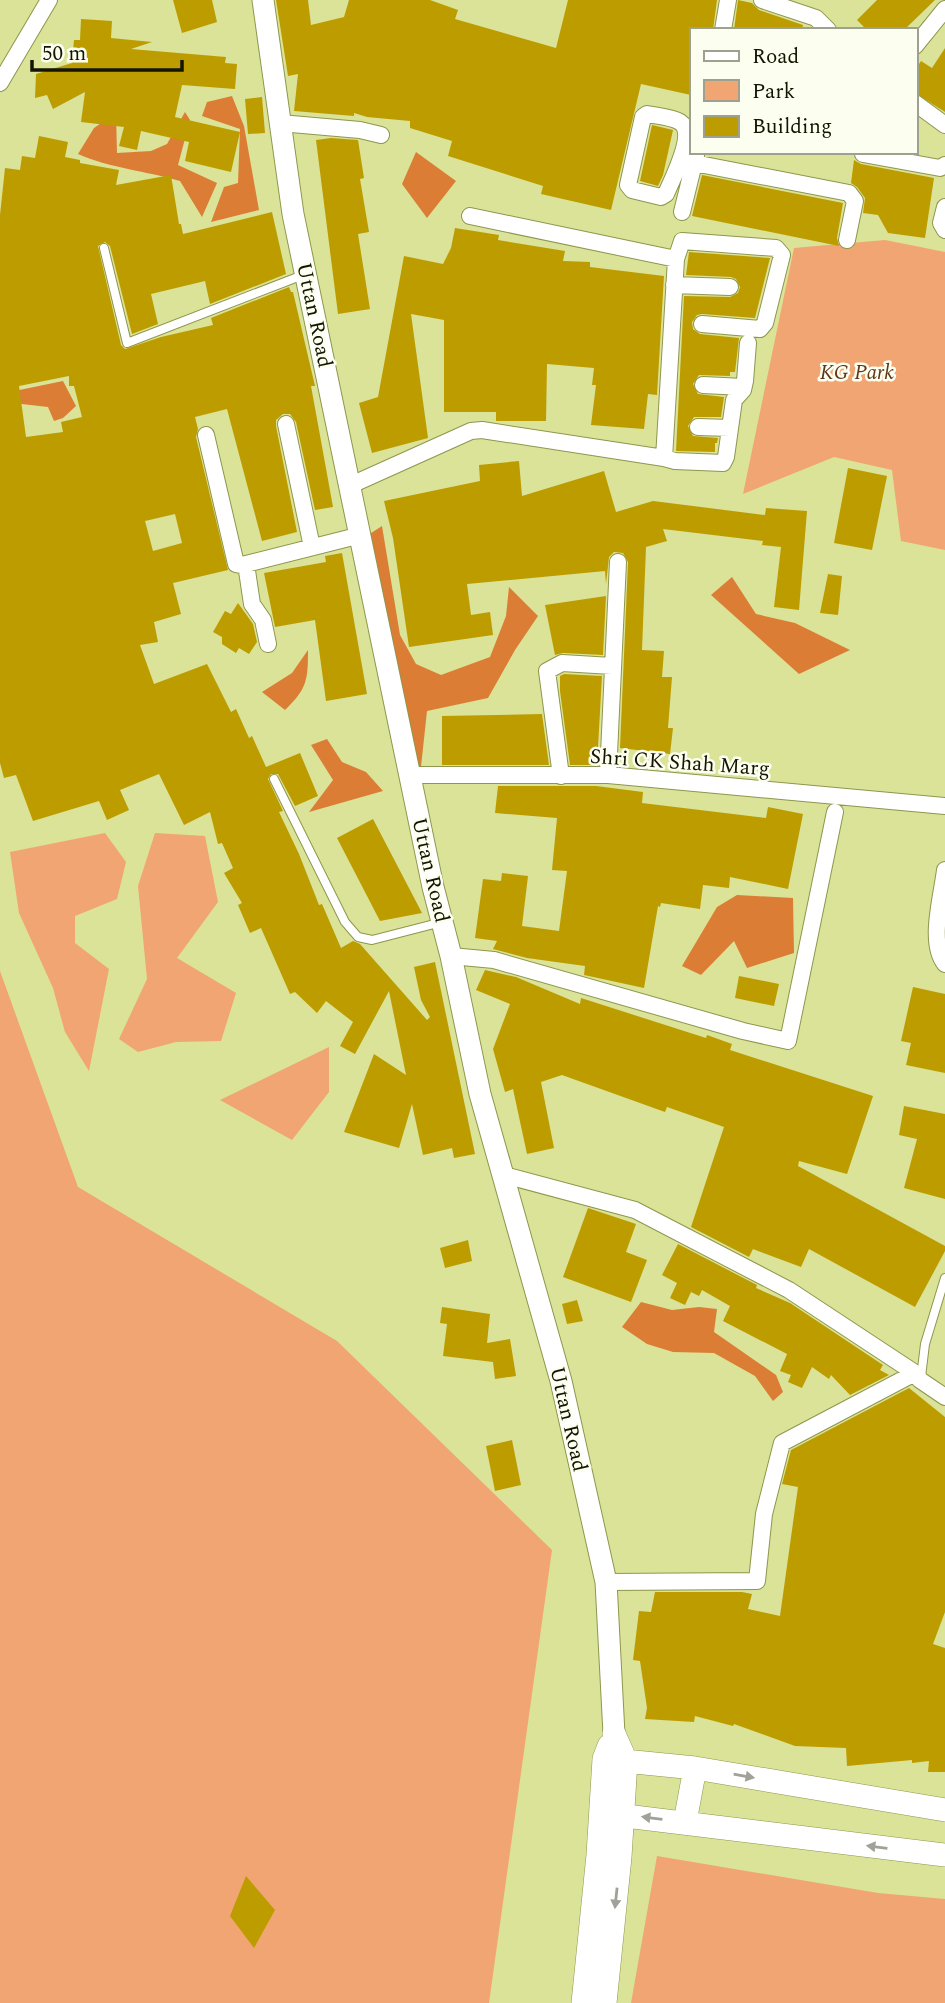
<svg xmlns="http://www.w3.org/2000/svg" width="945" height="2003" font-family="Spectral,serif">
  <rect width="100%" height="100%" fill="#dae397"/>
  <path fill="#f1a572" d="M885,240l60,12v298l-44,-9 -9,-71 -58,-13 -91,37 51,-246z
    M105,833l21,29 -9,37 -42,17v27l34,26 -20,102 -24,-39 -12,-44 -34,-75 -9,-61z
    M155,833l50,3 13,66 -41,56 59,35 -15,48 -45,1 -38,10 -19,-13 28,-60 -9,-93z
    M0,971l78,216 259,154 215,209 -63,453h-489z
    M329,1047v45l-37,48 -72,-40z
    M657,1856l221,37 67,6v104h-314z"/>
  <path fill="#dc7d35" d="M232,96l12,30 15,84 -48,12 13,-35 14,-4 2,-54 -38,-13 5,-14z
    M185,112l5,8 -12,45 39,18 -15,34 -22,-36c-33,-10 -71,-13 -102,-27l16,-26 22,-15 1,40 34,-2 16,-7z
    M416,152l40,29 -29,37 -25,-34z
    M63,381l13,25 -13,12 -9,3 -6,-14 -35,-4 -13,-9z
    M382,526l18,109 16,29 25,11 49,-18 16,-41 3,-29 29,29 -23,34 -27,48 -61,13 -7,65 -52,-241z
    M732,577l24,37 39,9 55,27 -51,24 -88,-79z
    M308,650c0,30 -1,39 -23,60l-23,-18 30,-19z
    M327,739l15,23 24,10 17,19 -74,21 24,-32 -22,-35z
    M737,895l56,3 1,55 -47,15 -13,-27 -33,34 -19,-9 35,-59z
    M641,1302l31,8 27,-3 18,2 -3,23 62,43 7,17 -10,9 -18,-25 -41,-23 -41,-1 -26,-8 -25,-17z"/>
  <path fill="#bd9c00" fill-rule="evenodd" d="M173,0h39l5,22 -35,11z
    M276,0h32l3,25 33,-8 5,-17h81l28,10 -3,9 101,29 12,-48h149l-4,30h-22v65l-50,-11 -30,126 -70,-16 2,-8 -95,-30 4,-15 -42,-13v-7l-43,-4 -13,-4v3l-60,-5 4,-37 -10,2z
    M738,0l14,3 7,7 44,15 -1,5h-68z
    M877,0h58l-31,30h-37l-10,-10z
    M81,19l31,2 -1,17 41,4 -21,7 95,8 -1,6 12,1 -2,25 -53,-4 -7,32 65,15 -9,40 -46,-11 4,-19 -48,-11 -4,19 -18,-4 5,-19 -43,-5 4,-30 -32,17 -6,-14 -12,3 1,-24 36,-11 2,-23h6z
    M945,48v64l-30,-19v-23l6,-9 11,7z
    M262,97l3,36 -17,1 -3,-35z
    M652,125l21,5 -10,45 -5,11 -18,-5z
    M39,136l29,6 -3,15 15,3v3l39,7 -3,15 55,-10 8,49h2l2,10 89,-22 14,62 -76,30 -5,-23 -54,13 7,30 -26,10 -22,-88 -5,-4 -7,4 23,99 4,4 36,-12 52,-12 -2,-7 78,-31 2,5h2l22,94h-4l22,121 -18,3 -19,-88 -6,-8h-7l-7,6v6l21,106 -35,9 -35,-132 -32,8 3,12 -2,8 32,133 -55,13 8,31 -27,8 4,20 -18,3 14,39 53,-20 24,48 5,-3 13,29 3,-2 14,31 34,-14 18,43 -23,10 -17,-32h-7l-3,5 15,32 -4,1 20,42 20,51 3,-1 19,44 12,-7 7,3 67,76 3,-3 -9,-17 -7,-33 21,-5 40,192 -21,4 -2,-10 -29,7 -11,-51 -13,44 -55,-16 30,-78 32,21 -17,-84 -34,63 -15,-8 13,-24 -27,-21 -9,12 -22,-21 -5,2 -29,-66 -11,5 -12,-28 4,-2 -18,-30 9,-5 -11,-25 -4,1 -8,-32 -26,13 -25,-51 -39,16 9,20 -22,10 -8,-19 -66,20 -17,-46 -12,3 -4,-15v-548l5,-47 15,2 2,-14 13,2zM69,376v10h5l8,31 -21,5 2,10 -37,5 -7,-51zM175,514l7,29 -29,8 -8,-30z
    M331,138l27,2 6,38 -4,1 9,53 -11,2 12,75 -32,5 -22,-174z
    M854,160l7,4 73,14 -9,60 -37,-5 -10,-18 -15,-2 2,-15 -8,-11 -6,-4z
    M702,175l141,28 -6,35 2,8 -147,-30z
    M455,228l44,7 -1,5 67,11 -2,10 27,1v5l74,9 -7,119 -9,-1 -4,35 -53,-4 5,-40h-4l2,-17 -47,-4 -1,57h-50v-9h-52v-92l-33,-6 17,124 -56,15 -13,-50 19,-6 26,-141 39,8 8,-16z
    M689,252l81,6 -15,60 -53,-4 -5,1 -5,7 1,7 7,5 39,4 -4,34h-5v4l-31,-1 -6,9 5,10 26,3 -3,20h-27l-6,9 5,10 25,2 -1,5h-2v9l-39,-1 8,-155 46,1 8,-4 2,-6 -4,-8 -5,-2 -45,-2z
    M519,461l3,35 82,-25 12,41 37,-11 112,14 1,-7 41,3 -8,99 -25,-3 7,-60 -19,-2 1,-4 -100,-12 4,12 -21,6 -4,103 22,1 -2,26h10l-4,51h5l-3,26 -50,-6 8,-186 -5,-9 -9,-1 -5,5 -3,27 -1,-13 -138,13 4,31 19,-3 3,23 -84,12 -16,-109 -9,-37 96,-20 -1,-16z
    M848,468l39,8 -15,74 -38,-7z
    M342,553l25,141 -41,7 -11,-81 -40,7 -11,-54 62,-11 -1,-6z
    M828,574l14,2 -4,39 -18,-2z
    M606,596l-3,59 -40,-2 -8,2 -10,-50z
    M238,603l15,21 4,18 -8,12 -10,-6 -3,5 -14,-9v-7l-9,-5 12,-21 6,3z
    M564,674l38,2 -5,89h-27l-10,-74v-15z
    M542,714l7,51h-107v-49z
    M498,786h98l47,6 -1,11 124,15 2,-11 35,7 -15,75 -58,-12 -1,11 -26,-3 -3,24 -39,-6 -1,4 -2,-1 -14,82 -60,-13 1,-9 -58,-8 -34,-9 4,-8 -22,-3 8,-59 18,2 1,-8 26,3 -6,50 37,5 8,-60 -15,-1 5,-52 -62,-5z
    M373,819l49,94 -42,8 -43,-83z
    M485,970l31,7 64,27 1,-6 125,40 1,-3 25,9 -2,6 143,46 -26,78 -48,-13 -1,5 147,80v5l-30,56 -106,-58 -8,18 -48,-18 -4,8 -58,-30 33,-100 -57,-20 -2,5 -103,-37 -21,7 13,66 -27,6 -14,-65 -8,3 -12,-43 17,-45 -34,-14z
    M739,976l40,8 -5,22 -39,-8z
    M913,987l32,7v79l-39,-8 5,-22 -10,-2z
    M904,1106l41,8v85l-41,-11 13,-49 -18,-4z
    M588,1208l48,16 -10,28 21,8 -16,42 -68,-25z
    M468,1240l4,21 -27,7 -5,-20z
    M678,1244l79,41 -1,3 34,15 93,62 -3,5 9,5 -39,20 -19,-20 -2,4 -17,-12 -10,21 -14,-6 3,-7 -11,-4 7,-17 -64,-33 7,-15 -28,-16 -3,6 -8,-4 -6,13 -15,-7 7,-15 -15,-8z
    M577,1300l6,21 -16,3 -5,-20z
    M442,1307l48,7 -3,29 23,-4 6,37 -21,3 -2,-17 -50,-6 4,-32 -7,-1z
    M909,1388l36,29v195l-12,32 12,4v124h-17l1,-11 -17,2v-3l-65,6 -1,-18 -51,-2 -61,-22 -1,2 -38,-10 -1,6 -49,-3 2,-11 -7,-47 -7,-1 6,-49 12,1 4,-20h87l10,2 -4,15 32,7 18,-129 -16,-3 9,-34z
    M512,1440l9,45 -26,6 -9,-45z
    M246,1876l29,34 -21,38 -24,-32z"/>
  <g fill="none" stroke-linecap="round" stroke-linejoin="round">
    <g stroke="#8f964d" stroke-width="10">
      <path id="service" d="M104,248l23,95 176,-68
        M274,779l71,143 13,15 14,3 70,-18
        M921,1377l4,-33 20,-66"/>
    </g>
    <g stroke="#8f964d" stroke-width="18">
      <path id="minor" d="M762,0l54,18 12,12
        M723,30l5,-30
        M915,46l30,-37
        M0,83l49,-83
        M915,103l30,22
        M647,114c10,2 25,3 33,8 17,11 -8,57 -14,72l-5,3 -29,-7 -4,-5 15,-68z
        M280,123l80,7 21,5
        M863,154l77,14 5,-3
        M694,163l155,30 6,8 -8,39
        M945,207l-4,16 4,7
        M682,212l14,-57
        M676,259l6,-18 94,7 6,7 -17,68 -5,6 -58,-5
        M674,285l56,2
        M703,385l40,2
        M286,424l26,123
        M698,427l32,1
        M206,435l30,129 6,1 119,-30
        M664,458l11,3 48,2 3,-6 8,-57 9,-10 2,-9 3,-38
        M351,485l120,-54 11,-1 182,28 12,-199 -206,-43
        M246,564l6,40 11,16 5,24
        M411,775h197l337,31
        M608,775l10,-213
        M561,776l-14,-105 15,-8 50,3
        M945,870c-3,26 -17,73 0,94
        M451,956l43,4 249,71 45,10 47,-229
        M504,1175l131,35 154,80 126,83 5,7 25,17
        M606,1582l151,-1 7,-67 18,-71 133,-70"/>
    </g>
    <g stroke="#8f964d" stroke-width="23">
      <path id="tertiary" d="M263,0l30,214 140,673 18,69 29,138 81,287 45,201 8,152"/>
    </g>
    <g stroke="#8f964d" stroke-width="24">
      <path id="secondary" d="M604,1759l91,9 250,42
        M601,1813l344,42
        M685,1822l10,-54
        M583,2003l15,-148 6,-96 5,-13
        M605,2003l15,-146 6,-96 -12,-27"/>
    </g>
    <use href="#service" stroke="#fff" stroke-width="8"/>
    <use href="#minor" stroke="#fff" stroke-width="16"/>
    <use href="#tertiary" stroke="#fff" stroke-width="21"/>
    <use href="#secondary" stroke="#fff" stroke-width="23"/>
  </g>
  <defs><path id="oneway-solid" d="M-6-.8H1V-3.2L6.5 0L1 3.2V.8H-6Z" transform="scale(1.75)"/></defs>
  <g fill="#a1a199">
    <use href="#oneway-solid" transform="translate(744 1776) rotate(10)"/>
    <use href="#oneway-solid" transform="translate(652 1818) rotate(-173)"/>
    <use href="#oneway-solid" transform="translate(877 1847) rotate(-173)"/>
    <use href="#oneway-solid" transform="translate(616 1898) rotate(96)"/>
  </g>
  <g text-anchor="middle" stroke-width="5" stroke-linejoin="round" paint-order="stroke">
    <g font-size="21" fill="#131500" stroke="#fcfff0">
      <text transform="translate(315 315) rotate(78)" y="7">Uttan Road</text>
      <text transform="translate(680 762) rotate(4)" y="7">Shri CK Shah Marg</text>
      <text transform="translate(431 870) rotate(77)" y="7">Uttan Road</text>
      <text transform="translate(569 1419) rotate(77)" y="7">Uttan Road</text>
    </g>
    <g font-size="21" font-style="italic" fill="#5e361b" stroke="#fcfff0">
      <text x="857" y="379">KG Park</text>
    </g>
  </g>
  <rect x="690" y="28" width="228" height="126" fill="#fcfff0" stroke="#9fa190" stroke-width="2"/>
  <rect x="704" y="51" width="35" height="10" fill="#ffffff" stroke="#9fa190" stroke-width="2"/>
  <text x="752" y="63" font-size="21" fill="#131500">Road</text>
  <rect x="704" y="80" width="35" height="21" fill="#f1a572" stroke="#9fa190" stroke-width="2"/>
  <text x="752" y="98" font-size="21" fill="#131500">Park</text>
  <rect x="704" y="116" width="35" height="21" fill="#bd9c00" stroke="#9fa190" stroke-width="2"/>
  <text x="752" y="133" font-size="21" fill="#131500">Building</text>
  <path d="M32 60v10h150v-10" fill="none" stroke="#131500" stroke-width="3.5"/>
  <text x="42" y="60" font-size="21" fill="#131500" stroke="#fcfff0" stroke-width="5" paint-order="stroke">50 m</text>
</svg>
